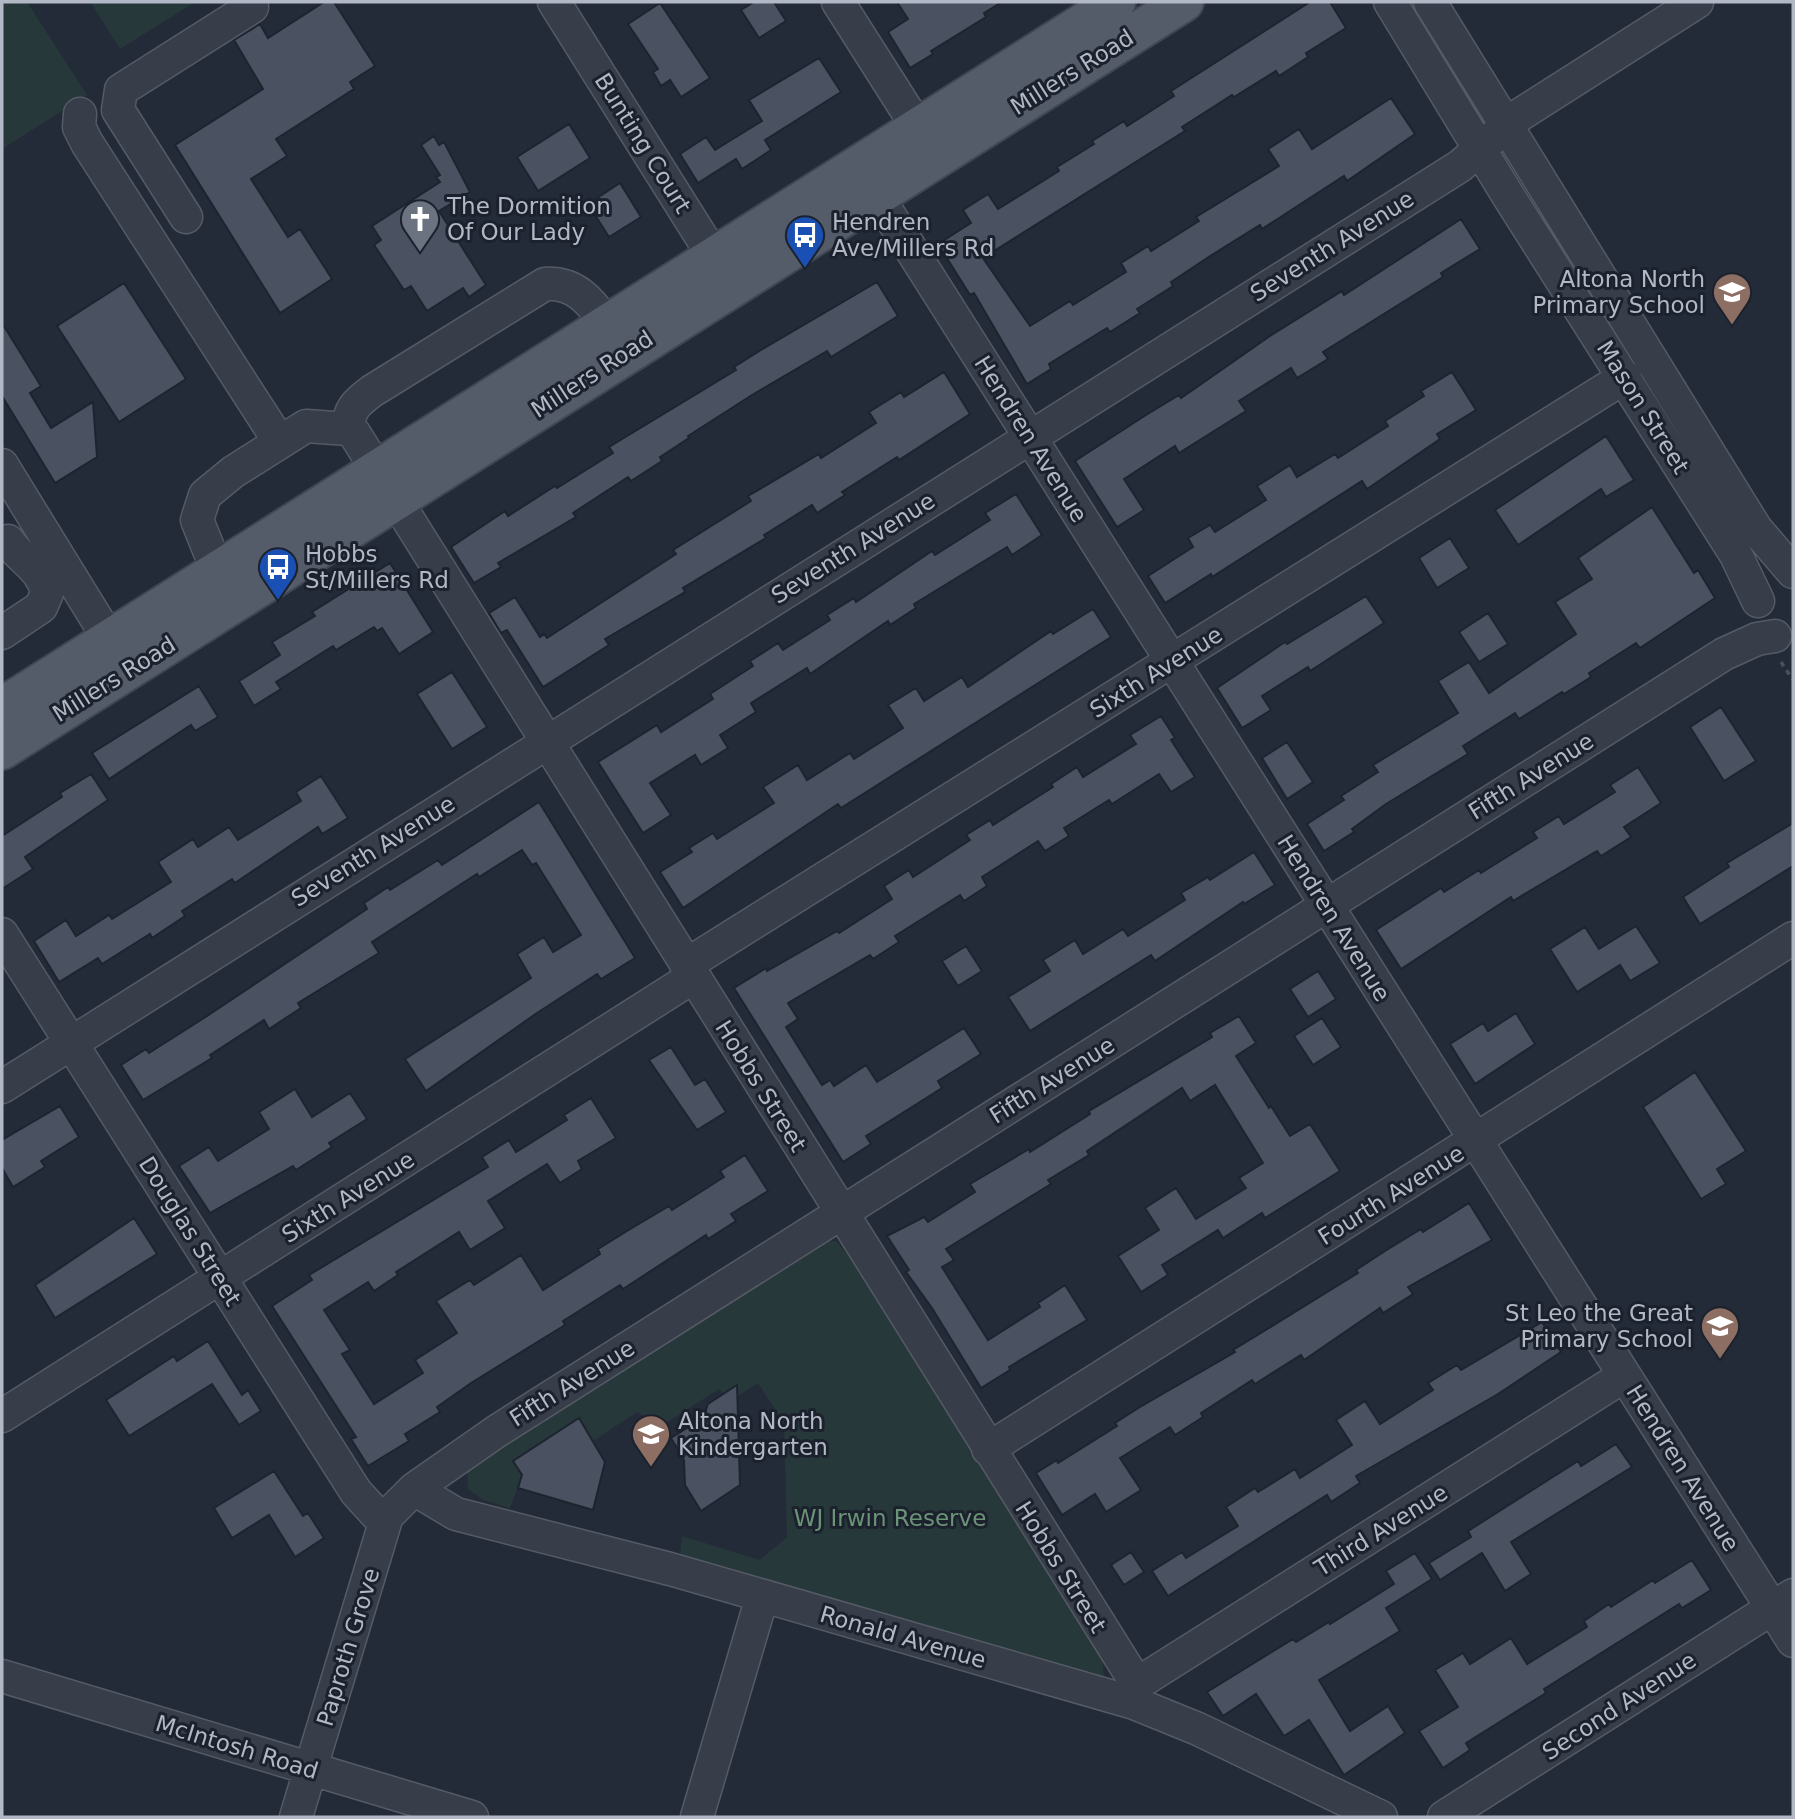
<svg xmlns="http://www.w3.org/2000/svg" width="1795" height="1819" font-family="'DejaVu Sans',sans-serif">
  <rect width="100%" height="100%" fill="#242b38"/>
  <path fill="#27383a" d="M2,2h25l60,93 -85,54z
    M94,2h101l-75,47 -29,-46z
    M823,1239l14,3 10,12 255,404 2,19 -7,6 -417,-124 2,-23 78,24 27,-23 -3,-114 -26,-40 -20,13 -5,-7 -9,5 -5,-5 -59,38 -23,-15 -44,29 -14,-23 -65,43 8,14 -12,33 -27,-8 -15,-11 -1,-22z"/>
  <path fill="#4a5262" stroke="#1e242f" stroke-width="2" d="M324,2h10l41,64 -25,16 4,7 -78,50 11,17 -36,23 37,58 12,-8 32,50 -52,34 -105,-168 88,-56 -29,-49 26,-16 8,14z
    M754,2h20l12,19 -27,17 -18,-28z
    M897,2h105l-18,11 2,4 -55,34 2,3 -23,14 -22,-36 20,-13z
    M1310,2h20l16,26 -40,25 2,4 -29,19 -3,-5 -42,26 -2,-2 -50,32 3,4 -202,127 47,68 40,-25 3,4 53,-33 -5,-9 27,-17 3,5 48,-30 -3,-4 83,-51 -11,-17 31,-20 13,20 79,-51 24,36 -68,47 -3,-5 -82,53 -2,-4 -53,33 -36,24 2,4 -36,23 3,4 -30,19 -3,-4 -58,36 2,5 -24,15 -53,-91 -4,2 -32,-51 33,-21 -8,-13 25,-16 10,15 61,-38 -2,-4 37,-23 -2,-3 32,-20 3,5 47,-30 -3,-5z
    M660,3l50,75 -29,19 -11,-17 -9,6 -8,-14 5,-3 -30,-45z
    M819,58l22,34 -76,48 6,10 -29,19 -6,-10 -38,24 -18,-29 26,-17 9,13 47,-29 -13,-21z
    M569,124l21,34 -52,33 -21,-34z
    M434,136l5,9 5,-3 26,50 -31,19 47,74 -17,12 -6,-9 -36,23 -16,-25 -7,4 -30,-45 7,-5 -9,-14 68,-44 -4,-5 4,-2 -19,-30z
    M620,183l21,34 -32,20 -21,-33z
    M1461,219l19,30 -39,24 2,4 -120,75 5,7 -31,19 -6,-10 -52,33 7,10 -67,42 -4,-7 -51,33 20,31 -27,17 -42,-66 71,-46 33,-20 2,3 89,-62 72,-45 2,4z
    M877,282l21,34 -67,41 -4,-6 -75,44 -64,41 1,2 -29,19 2,4 -31,20 -3,-4 -55,36 3,4 -78,46 3,4 -27,16 -23,-36 54,-36 3,5 47,-30 2,2 56,-35 -4,-6 127,-77 -2,-3 27,-17z
    M124,283l62,96 -67,43 -62,-96z
    M2,323l39,63 -11,7 21,35 42,-26 4,55 -42,26 -53,-87z
    M944,372l26,42 -71,46 -2,-3 -55,35 3,3 -28,18 -5,-8 -48,30 2,3 -83,50 2,4 -80,47 4,6 -66,42 -36,-57 -6,3 -12,-20 26,-16 25,40 4,-3 3,4 129,-84 -3,-4 78,-49 -3,-5 71,-42 2,4 55,-35 -7,-11 32,-20 3,5z
    M1452,372l24,38 -39,24 3,5 -73,50 -5,-8 -150,96 -1,-3 -46,29 -17,-27 45,-29 -5,-9 22,-13 5,7 51,-32 -9,-14 33,-21 7,12 38,-23 3,4 50,-32 -3,-5 39,-25 -3,-5z
    M1606,436l28,44 -28,17 -5,-8 -83,56 -23,-35z
    M1016,494l26,41 -30,20 -5,-8 -93,57 2,4 -26,17 -2,-4 -78,53 -3,-6 -56,35 5,9 -36,23 8,13 -27,17 -6,-10 -45,28 21,32 -28,18 -45,-71 59,-37 4,7 52,-33 -3,-5 43,-28 -3,-5 28,-18 5,7 47,-30 -3,-5 27,-17 2,4 76,-51 3,4 55,-35 -5,-7z
    M1652,507l42,66 4,-3 17,28 -75,50 -4,-5 -47,30 2,4 -27,17 -2,-2 -43,27 -4,-6 -52,33 5,8 -82,50 -34,25 2,3 -30,19 -17,-27 37,-24 -3,-4 37,-24 -5,-7 85,-52 -20,-32 31,-19 20,31 87,-59 -21,-32 37,-23 -14,-21z
    M1450,538l19,30 -32,20 -18,-30z
    M390,563l43,69 -34,22 -17,-26 -5,3 -3,-4 -38,23 -3,-4 -57,36 5,7 -27,17 -15,-25 41,-26 -8,-13 43,-26 -3,-4z
    M1366,596l18,27 -74,48 -2,-4 -46,29 9,14 -29,18 -25,-40 68,-46 2,2z
    M1093,609l18,28 -270,171 -3,-4 -155,104 -23,-36 32,-20 -3,-4 24,-15 4,6 57,-36 -11,-16 35,-22 9,15 43,-27 4,6 49,-31 -15,-23 28,-17 8,13 38,-24 6,10 83,-56 2,3z
    M1488,613l20,31 -29,18 -20,-30z
    M452,672l35,55 -35,22 -35,-55z
    M199,686l19,31 -23,14 -4,-6 -82,54 -17,-26z
    M1721,707l35,54 -32,20 -34,-54z
    M1161,716l14,22 -4,2 24,37 -24,15 -12,-18 -47,30 -3,-4 -45,28 5,8 -24,15 -7,-10 -56,36 5,9 -23,15 -4,-6 -65,41 4,6 -26,17 -3,-4 -82,48 10,16 -12,8 36,58 8,-5 4,6 32,-21 11,17 87,-54 17,26 -43,27 4,7 -76,48 5,8 -28,18 -109,-174 32,-20 1,3 70,-40 2,2 53,-34 -8,-13 25,-16 4,7 57,-37 -4,-5 24,-15 3,5 60,-38 -2,-3 26,-17 6,10 53,-33 -6,-9z
    M1287,742l26,40 -26,17 -25,-41z
    M1638,767l23,36 -37,24 7,10 -30,19 -4,-5 -84,50 -2,-4 -110,72 -25,-39 65,-42 3,4 35,-22 2,3 56,-35 -4,-6 26,-16 5,8 51,-32 -5,-7z
    M91,774l17,26 -83,57 8,12 -31,20v-53l60,-39 -2,-4z
    M321,776l27,42 -26,16 -4,-7 -83,56 -3,-4 -50,32 3,5 -33,22 -2,-4 -48,30 -4,-6 -39,24 -25,-41 32,-21 10,16 33,-21 3,4 59,-37 -13,-20 35,-23 5,8 31,-20 9,13 63,-39 -5,-9z
    M539,802l96,156 -34,21 -4,-5 -60,39 -111,78 -21,-32 126,-81 -14,-24 27,-17 9,15 28,-17 -45,-72 -4,2 -10,-15 -43,27 -2,-3 -105,68 7,11 -81,50 3,5 -32,21 -5,-9 -54,35 2,3 -69,42 -22,-35 25,-16 3,4 55,-35 163,-109 -3,-6 24,-16 2,3 48,-30 4,5z
    M1793,823v43l-93,58 -17,-27 46,-30 -2,-4z
    M1254,852l21,33 -31,19 -1,-2 -88,59 -4,-6 -121,76 -22,-34 42,-26 -7,-11 32,-20 8,14 40,-25 5,7 57,-36 -4,-7 27,-16 2,3z
    M1636,926l24,37 -30,18 -10,-16 -43,27 -27,-43 35,-22 14,22z
    M966,946l16,25 -24,15 -16,-25z
    M1318,971l18,28 -28,18 -18,-28z
    M1516,1013l19,31 -60,40 -25,-40 33,-21 5,8z
    M1239,1016l17,27 -20,13 33,52 2,-2 19,30 20,-12 30,47 -75,47 -3,-5 -39,25 -5,-8 -56,35 6,10 -27,17 -23,-36 41,-26 -14,-22 31,-20 20,31 50,-31 -7,-10 24,-15 -48,-78 -25,16 -8,-13 -95,63 2,4 -41,25 3,4 -105,65 8,11 -12,7 46,73 52,-33 -2,-4 27,-18 22,35 -78,47 1,3 -29,18 -49,-80 -26,-36 3,-2 -22,-34 37,-19 4,5 47,-30 -5,-8 59,-35 1,3 60,-38 -1,-3 123,-74 -2,-4z
    M1322,1018l19,29 -28,18 -19,-29z
    M671,1047l24,38 10,-6 21,33 -29,18 -48,-70z
    M1695,1072l51,79 -29,18 9,15 -25,15 -58,-92z
    M295,1089l17,28 38,-24 17,26 -38,24 3,4 -36,23 -3,-4 -83,47 -31,-47 30,-19 9,14 51,-32 -10,-17z
    M591,1098l25,40 -38,23 4,8 -22,14 -13,-19 -59,37 17,27 -35,22 -11,-18 -63,40 2,3 -24,16 -6,-9 -44,28 26,40 -8,4 32,50 49,-31 -8,-13 42,-27 -21,-32 34,-21 4,5 47,-30 22,35 57,-36 -2,-5 29,-18 42,-25 3,4 52,-33 -4,-6 25,-16 23,36 -37,23 5,7 -28,18 -2,-4 -83,54 -3,-4 -57,36 2,4 -94,58 -34,24 3,5 -35,22 4,7 -41,25 -17,-27 5,-2 -84,-131 40,-26 -3,-5 179,-108 -6,-10 27,-17 7,12 51,-32 -3,-5z
    M60,1106l19,31 -38,24 4,6 -32,20 -11,-19v-28z
    M1469,1203l23,37 -84,47 5,7 -30,19 -3,-5 -76,52 -3,-5 -46,29 -3,-4 -51,33 2,4 -28,18 -5,-8 -50,31 21,32 -35,22 -11,-18 -33,21 -26,-42 21,-13 1,3 59,-37 -2,-3 25,-16 95,-55 -2,-2 125,-77 -2,-3 29,-19 36,-22 2,3z
    M134,1218l23,36 -102,64 -20,-33z
    M1542,1322l19,30 -63,42 -142,82 4,7 -29,19 -4,-7 -159,101 -16,-25 30,-19 4,6 52,-32 -12,-19 29,-19 3,4 37,-23 5,9 52,-33 -16,-25 29,-19 15,23 53,-34 -5,-7 29,-18 4,5z
    M208,1341l34,54 6,-5 13,21 -22,14 -27,-41 -83,52 -23,-36 68,-44 3,5z
    M737,1385l3,100 -39,26 -16,-26 -1,-25 -13,-22 32,-20 5,-14z
    M579,1418l26,44 -12,48 -75,-22 4,-13 -9,-14z
    M1616,1444l16,23 -121,75 20,32 -26,17 -23,-38 -42,27 -11,-17 42,-26 -3,-6 110,-70 3,5z
    M274,1471l29,45 5,-3 16,25 -29,19 -26,-42 -37,23 -18,-30z
    M1131,1552l13,20 -20,13 -13,-20z
    M1415,1553l17,26 -46,29 14,23 -81,49 31,51 38,-25 17,27 -61,42 -35,-55 -25,16 -28,-42 -33,22 -16,-24 86,-53 3,3 33,-20 1,2 64,-40 -8,-13z
    M1692,1560l19,30 -29,18 -3,-4 -135,85 2,4 -80,50 4,7 -27,18 -24,-37 39,-24 -23,-37 28,-17 7,11 41,-26 16,26 60,-37 -3,-6 25,-17 2,3 42,-27 2,3z"/>
  <g fill="none" stroke-linecap="round" stroke-linejoin="round">
    <g stroke="#555b66" stroke-width="35">
      <path id="minor" d="M554,2l172,274
        M838,2l80,126
        M1390,2l117,192 229,361 22,46
        M1430,2l326,527 37,43
        M80,114l-1,13 8,16 192,298
        M876,194l917,1447
        M186,217l-68,-107 3,-20 131,-83
        M348,429c1,-20 8,-26 24,-38l173,-107c29,-2 45,16 61,39
        M2,465l107,174
        M217,570l-20,-50 8,-25 28,-23 73,-46 42,3 6,4 783,1251 -3,19
        M2,633l39,-26 6,-14c-4,-24 -26,-33 -39,-52
        M2,934l354,558 20,22 11,2
        M686,965l939,-588
        M2,1087l1458,-921 58,-50 179,-114
        M2,1416l691,-439
        M988,1449l805,-511
        M414,1489l42,25 214,55 464,134 64,26 183,88
        M2,1676l470,141
        M1137,1684l487,-308
        M296,1817l91,-301 27,-27 83,-58 1227,-777 33,-15 18,-3
        M697,1817l65,-220
        M1444,1817l349,-222"/>
    </g>
    <g stroke="#404652" stroke-width="42">
      <path id="major" d="M2,707l1114,-705
        M2,750l1182,-748"/>
    </g>
    <path stroke="#435357" stroke-width="3.5" stroke-dasharray="5 5" stroke-linecap="butt" d="M1781,662l12,18"/>
    <use href="#minor" stroke="#373d49" stroke-width="32"/>
    <use href="#major" stroke="#555c69" stroke-width="38"/>
  </g>
  <defs>
    <g id="church-pin" transform="scale(2.0125)"><path d="M0 17L-7.5 6A9.5 9.5 0 1 1 7.5 6Z" fill="#6b7280" stroke="#1c222d"/><path d="M-1.2-6h2.4v3.5h3.3v2.4h-3.3V6h-2.4V-.1h-3.3v-2.4h3.3Z" fill="#fff"/></g>
    <g id="bus-pin" transform="scale(2.0125)"><path d="M0 17L-7.5 6A9.5 9.5 0 1 1 7.5 6Z" fill="#1a4fb4" stroke="#1c222d"/><path d="M-5-6H5V4H4V6H2V4H-2V6H-4V4H-5ZM-3.5-4V0h7V-4ZM-3.5 1.2v1.5H-2V1.2ZM2 1.2v1.5H3.5V1.2Z" fill="#fff"/></g>
    <g id="school-pin" transform="scale(2.0125)"><path d="M0 17L-7.5 6A9.5 9.5 0 1 1 7.5 6Z" fill="#8d6e63" stroke="#1c222d"/><path d="M0-5L7-2L0 1L-7-2ZM-4 1L0 2.5L4 1V4Q0 6-4 4Z" fill="#fff"/></g>
  </defs>
  <g fill-rule="evenodd">
    <use href="#church-pin" x="420" y="219"/>
    <use href="#bus-pin" x="805" y="235"/>
    <use href="#school-pin" x="1732" y="292"/>
    <use href="#bus-pin" x="278" y="567"/>
    <use href="#school-pin" x="1720" y="1326"/>
    <use href="#school-pin" x="651" y="1434"/>
  </g>
  <g text-anchor="middle" stroke-width="6" stroke-linejoin="round" paint-order="stroke">
    <g font-size="23" fill="#b2b8c5" stroke="#1c222d">
      <text transform="translate(1072 72) rotate(-32)" y="8">Millers Road</text>
      <text transform="translate(643 143) rotate(58)" y="8">Bunting Court</text>
      <text transform="translate(1332 246) rotate(-32)" y="8">Seventh Avenue</text>
      <text transform="translate(592 374) rotate(-33)" y="8">Millers Road</text>
      <text transform="translate(1643 407) rotate(58)" y="8">Mason Street</text>
      <text transform="translate(1031 439) rotate(58)" y="8">Hendren Avenue</text>
      <text transform="translate(853 548) rotate(-32)" y="8">Seventh Avenue</text>
      <text transform="translate(1156 672) rotate(-32)" y="8">Sixth Avenue</text>
      <text transform="translate(114 679) rotate(-32)" y="8">Millers Road</text>
      <text transform="translate(1531 776) rotate(-32)" y="8">Fifth Avenue</text>
      <text transform="translate(373 851) rotate(-32)" y="8">Seventh Avenue</text>
      <text transform="translate(1334 918) rotate(58)" y="8">Hendren Avenue</text>
      <text transform="translate(1052 1080) rotate(-32)" y="8">Fifth Avenue</text>
      <text transform="translate(761 1086) rotate(58)" y="8">Hobbs Street</text>
      <text transform="translate(1391 1195) rotate(-32)" y="8">Fourth Avenue</text>
      <text transform="translate(348 1197) rotate(-32)" y="8">Sixth Avenue</text>
      <text transform="translate(190 1231) rotate(58)" y="8">Douglas Street</text>
      <text transform="translate(572 1383) rotate(-32)" y="8">Fifth Avenue</text>
      <text transform="translate(1683 1468) rotate(58)" y="8">Hendren Avenue</text>
      <text transform="translate(1381 1530) rotate(-32)" y="8">Third Avenue</text>
      <text transform="translate(1061 1567) rotate(58)" y="8">Hobbs Street</text>
      <text transform="translate(903 1637) rotate(16)" y="8">Ronald Avenue</text>
      <text transform="translate(348 1647) rotate(-73)" y="8">Paproth Grove</text>
      <text transform="translate(1619 1706) rotate(-33)" y="8">Second Avenue</text>
      <text transform="translate(237 1747) rotate(17)" y="8">McIntosh Road</text>
    </g>
    <g font-size="23" fill="#b2b8c5" stroke="#1c222d" text-anchor="start">
      <text x="447" y="214">The Dormition<tspan x="447" dy="26">Of Our Lady</tspan></text>
      <text x="832" y="230">Hendren<tspan x="832" dy="26">Ave/Millers Rd</tspan></text>
      <text x="1705" y="287" text-anchor="end">Altona North<tspan x="1705" dy="26">Primary School</tspan></text>
      <text x="305" y="562">Hobbs<tspan x="305" dy="26">St/Millers Rd</tspan></text>
      <text x="1693" y="1321" text-anchor="end">St Leo the Great<tspan x="1693" dy="26">Primary School</tspan></text>
      <text x="678" y="1429">Altona North<tspan x="678" dy="26">Kindergarten</tspan></text>
    </g>
    <g font-size="23" fill="#6b9377" stroke="#1c222d">
      <text x="890" y="1526">WJ Irwin Reserve</text>
    </g>
  </g>
  <rect width="1795" height="1819" fill="none" stroke="#b2b8c5" stroke-width="7"/>
</svg>
